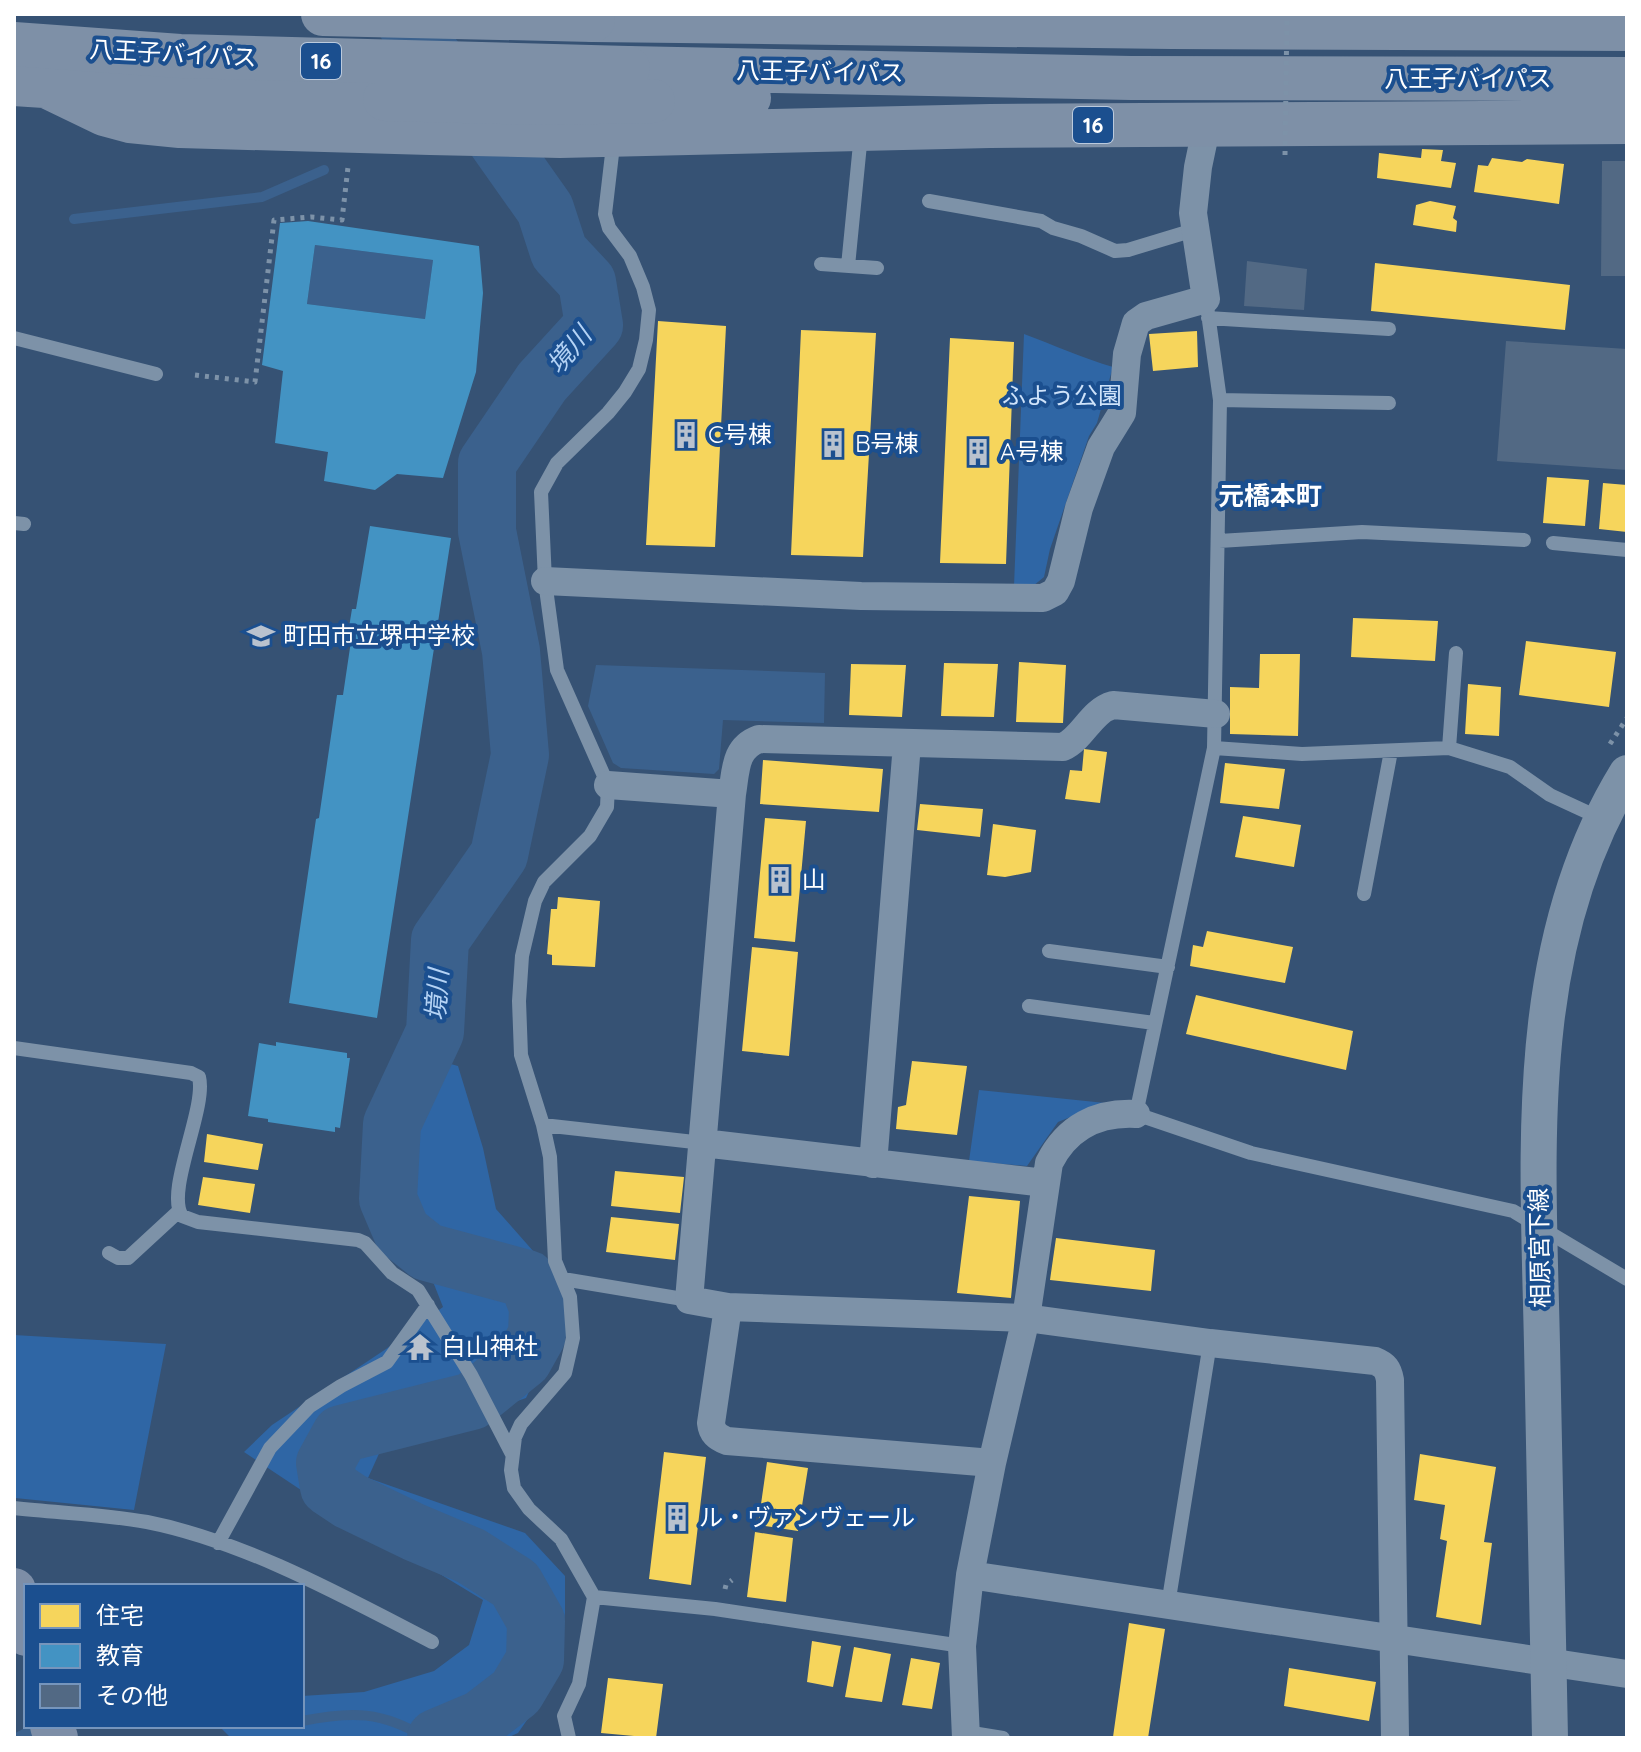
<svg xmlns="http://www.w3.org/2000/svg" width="1641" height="1752" font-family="Quicksand,'Noto Sans JP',sans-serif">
  <rect width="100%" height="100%" fill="#365274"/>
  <path fill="#2f66a5" d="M1024,334c30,11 58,24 89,33l-16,56 -8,13 -39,113 -6,28 -11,9h-19z
    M436,1060l22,6 25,82 13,61 45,51 8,90 -23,48 -144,49 -14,31 157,55 40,43v37l-9,65 -38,55 -11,5 -277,-1 -11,-11h83v-30l62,-4 70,-21 35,-26 14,-45 -182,-110 -57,-38 28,-27 114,-76 57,-42 -34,-86 -2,-81z
    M979,1090l126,13 -47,19 -31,44 -58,-5z
    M14,1335l152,9 -32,166 -119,-12z"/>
  <path fill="#3b618d" d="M315,245l118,15 -8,59 -118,-15z
    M596,665l229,8 -1,50 -101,-3 -4,49 -5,5 -93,-6 -8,-5 -25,-57z"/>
  <path fill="#f6d55c" d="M1422,149l21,1 -2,11 15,2 -5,25 -74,-10 2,-25 42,5z
    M1492,158l30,4 5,-3 37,5 -5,40 -85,-12 4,-27 10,1z
    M1430,201l26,5 -3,12 4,3 -1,11 -43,-7 3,-20z
    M1375,263l195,22 -5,45 -194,-19z
    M658,321l68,5 -11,221 -69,-2z
    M801,330l75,3 -13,224 -72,-2z
    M1197,331l1,36 -45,4 -4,-37z
    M950,338l64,4 -8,222 -66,-1z
    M1547,477l42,3 -4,46 -42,-3z
    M1603,483l24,2v47l-28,-3z
    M1353,618l85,3 -3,40 -84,-4z
    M1526,641l90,11 -7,55 -90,-12z
    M1260,654h40l-2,82 -68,-2v-47l29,1z
    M1019,662l47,3 -3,58 -47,-1z
    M944,663l54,1 -4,53 -53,-1z
    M851,664l55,1 -4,52 -53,-2z
    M1468,684l33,3 -2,49 -34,-2z
    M1084,749l23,3 -7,51 -35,-4 5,-29 12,1z
    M763,760l120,9 -4,43 -119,-8z
    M1225,763l60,6 -6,40 -59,-6z
    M920,804l63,5 -3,28 -63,-7z
    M1243,816l58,9 -7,42 -59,-10z
    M765,818l41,3 -11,121 -41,-4z
    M993,824l43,6 -5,42 -26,5 -18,-2z
    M558,897l42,4 -5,66 -43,-2v-10l-5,-1 4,-45h6z
    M1207,931l86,16 -8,36 -95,-17 3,-21 10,2z
    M752,947l46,5 -9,104 -47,-5z
    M1196,995l157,36 -7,39 -160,-36z
    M912,1061l55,5 -10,69 -61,-6 2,-22 8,-2z
    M207,1134l56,10 -5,26 -54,-8z
    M615,1171l69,6 -4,36 -69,-7z
    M203,1177l52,7 -5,29 -52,-8z
    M969,1196l51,5 -9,97 -54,-5z
    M611,1217l68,7 -4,36 -69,-8z
    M1056,1238l99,12 -4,41 -101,-11z
    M664,1452l42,5 -15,128 -42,-6z
    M1420,1454l76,13 -12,75 8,1 -11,82 -45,-8 11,-76 -7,-2 5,-34 -31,-5z
    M767,1462l41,6 -10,63 -40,-6z
    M755,1532l38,6 -7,64 -39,-5z
    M1129,1623l36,6 -17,109 -35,-1z
    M812,1641l29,5 -8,41 -26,-5z
    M854,1647l37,7 -9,48 -37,-5z
    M911,1658l29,5 -8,46 -30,-4z
    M1289,1668l87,14 -7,39 -85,-15z
    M608,1678l55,6 -7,54 -55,-5z"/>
  <path fill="#4393c3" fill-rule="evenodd" d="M308,221l171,25 4,47 -7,79 -33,106 -46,-4 -22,16 -51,-9 4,-29 -53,-9 8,-72 -21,-6 18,-142zM315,245l118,15 -8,59 -118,-15z
    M370,526l81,12 -74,480 -88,-15 27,-184 3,-1 18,-123h6l8,-54 -4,-2 5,-30h4z
    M276,1042l71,11v5h3l-10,70 -5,-1v5l-67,-10v-3l-20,-3 11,-73 17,3z"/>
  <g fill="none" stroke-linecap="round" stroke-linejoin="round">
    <path stroke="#3b618d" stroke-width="10" d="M74,219l188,-22 62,-27
      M302,1721c50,-10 80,-10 124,17
      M17,1738l11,-6 13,-3"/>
    <path stroke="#3b618d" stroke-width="58" d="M399,14l74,93 72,102 14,43 28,30 7,43 -52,57 -55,81v68l24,120 9,104 -21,100 -59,85 -5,92 -43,92 -4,75 14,33 25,20 100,27 11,28 -1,28 -14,25 -51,41 -131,33 -16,29 4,24 21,14 64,31 57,24 44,28 21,37 -1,39 -19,32 -35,27 -45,19"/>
  </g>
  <path fill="#526984" d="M1602,161h25v115h-26z
    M1247,261l60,8 -3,41 -60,-4z
    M1506,341l121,8v121l-130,-9z"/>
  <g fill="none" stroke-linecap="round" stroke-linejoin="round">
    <path stroke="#7d92a8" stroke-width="5" stroke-dasharray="4 6" stroke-linecap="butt" d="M195,375l60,7 19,-162 37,-3 31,3 6,-53
      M1610,744l17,-26
      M725,1589l1,-4 6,-5"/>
    <path stroke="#7d92a8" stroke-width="14" d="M929,201l112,20 12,7 28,8 34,15 13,-1 66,-20
      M821,264l56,4
      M848,266l13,-132
      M1206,299l14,101 -6,348 -78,366 115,39 262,58 114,68
      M1208,318l181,11
      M14,338l142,36
      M1220,400l169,3
      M14,523l10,1
      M1219,541l143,-9 162,8
      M1553,543l74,7
      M1214,748l88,6 147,-6 61,19 40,28 52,24
      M1449,748l7,-95
      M1364,894l27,-143
      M1049,951l119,16
      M1029,1006l125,17
      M14,1048l177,25 8,4c8,31 -34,114 -17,139l16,6 160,18 7,3 27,30 26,17 53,85 41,79
      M543,1125l160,18
      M109,1253l9,5h10l51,-47
      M563,1279l126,21
      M14,1508c44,5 90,6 133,14 97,19 198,75 285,120
      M218,1543l52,-95 40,-42 31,-20 46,-24 41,-57
      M594,1597l121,12 247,37
      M1168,1605l42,-262
      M966,1732l37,6
      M569,1738l-5,-22 15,-32 15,-87 -33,-58 -32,-30 -15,-21 -3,-18 4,-33 6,-13 44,-51 8,-35 -3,-41 -15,-36 -5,-104 -7,-32 -22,-70 -2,-54 3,-45 13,-55 9,-19 46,-46 17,-29 1,-22 -51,-115 -12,-89 -4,-89 16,-29 51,-50 17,-21 14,-23 7,-29 3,-30 -6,-23 -13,-31 -21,-28 -4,-14 9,-77"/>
    <path stroke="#7d92a8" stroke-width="28" d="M545,581l316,15 182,2 12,-6 6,-11 18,-73 22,-61 21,-34 5,-59 9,-31 10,-7 60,-17 -13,-86 5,-46 9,-43
      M1216,714l-103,-9c-22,6 -30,33 -50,42l-304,-8c-25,9 -23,32 -27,55l-43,506 39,7 298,11 184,25 165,18c10,4 13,8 15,19l5,358
      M608,785l124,9
      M703,1143l342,40
      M873,1164l34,-420
      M728,1307l-17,116c1,10 6,14 16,18l265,22
      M970,1575l657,99
      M966,1738l-4,-92 8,-71 22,-112 34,-145 23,-155c18,-36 48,-51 87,-49"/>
    <path stroke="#7d92a8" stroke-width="36" d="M1550,1738c-2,-131 -5,-262 -8,-393 -4,-193 -21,-400 85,-572"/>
    <path stroke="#7d8ea7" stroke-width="44" d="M14,1590l12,44
      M52,1726l4,12"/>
    <path stroke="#7e90a7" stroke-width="44" d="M593,20l578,7 456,2
      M628,68l503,10 496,1
      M14,84l169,11 202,4
      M48,87l56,27 26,7 50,5 250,7 130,3 430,-10 637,-4
      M653,101l96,-3"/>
    <path stroke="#7d92a8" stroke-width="5" stroke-dasharray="4 6" stroke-linecap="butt" d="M1285,155l2,-141"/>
    <path stroke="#7e90a7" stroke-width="44" d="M323,14l270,6
      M14,44l166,12 448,12
      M385,99l159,4 109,-2"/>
  </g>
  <defs>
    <g id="building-bare" transform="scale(2.16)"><path d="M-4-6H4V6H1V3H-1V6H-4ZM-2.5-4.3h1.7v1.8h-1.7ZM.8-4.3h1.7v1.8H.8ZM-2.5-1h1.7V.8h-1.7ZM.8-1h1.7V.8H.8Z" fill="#b9c2ce" stroke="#1b4f8f" stroke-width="2.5" paint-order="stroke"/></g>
    <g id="school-bare" transform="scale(2.16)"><path d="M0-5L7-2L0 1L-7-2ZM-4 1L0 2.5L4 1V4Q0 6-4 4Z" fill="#b9c2ce" stroke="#1b4f8f" stroke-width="2.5" paint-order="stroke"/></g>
    <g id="temple-bare" transform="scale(2.16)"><path d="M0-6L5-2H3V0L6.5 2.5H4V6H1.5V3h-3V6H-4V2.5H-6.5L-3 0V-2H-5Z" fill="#b9c2ce" stroke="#1b4f8f" stroke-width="2.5" paint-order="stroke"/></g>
  </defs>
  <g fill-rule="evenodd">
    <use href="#building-bare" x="686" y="435"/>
    <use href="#building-bare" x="833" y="444"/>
    <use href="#building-bare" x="978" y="452"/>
    <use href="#school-bare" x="261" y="636"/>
    <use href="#building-bare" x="780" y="880"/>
    <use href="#temple-bare" x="420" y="1347"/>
    <use href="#building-bare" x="677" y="1518"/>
  </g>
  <g text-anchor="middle" stroke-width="8" stroke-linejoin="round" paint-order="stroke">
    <g fill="#1b4f8f" stroke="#bbcadd" stroke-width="2">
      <rect x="301" y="43" width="40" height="36" rx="6"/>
      <rect x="1073" y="107" width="40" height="36" rx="6"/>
    </g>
    <g font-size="22" font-weight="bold" fill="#fff">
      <text x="321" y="69">16</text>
      <text x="1093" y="133">16</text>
    </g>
    <g font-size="24" fill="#fff" stroke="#1b4f8f">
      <text transform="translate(173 54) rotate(3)" y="8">八王子バイパス</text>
      <text transform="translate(820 72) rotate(1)" y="8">八王子バイパス</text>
      <text x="1468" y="87">八王子バイパス</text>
      <text transform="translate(1540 1248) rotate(-91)" y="8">相原宮下線</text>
    </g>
    <g font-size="24" fill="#cfe3fa" stroke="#1b4f8f">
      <text x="1062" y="404">ふよう公園</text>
    </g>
    <g font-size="24" fill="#fff" stroke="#1b4f8f" text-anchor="start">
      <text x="708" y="443">C号棟</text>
      <text x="855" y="452">B号棟</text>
      <text x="1000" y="460">A号棟</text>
      <text x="283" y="644">町田市立堺中学校</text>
      <text x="802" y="888">山</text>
      <text x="442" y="1355">白山神社</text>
      <text x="699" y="1526">ル・ヴァンヴェール</text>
    </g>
    <g font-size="26" font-style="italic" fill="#b5d3f5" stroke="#1b4f8f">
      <text transform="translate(569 350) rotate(-50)" y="9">境川</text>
      <text transform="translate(437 995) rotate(-86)" y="9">境川</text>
    </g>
    <g font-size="26" font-weight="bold" fill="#fff" stroke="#1b4f8f">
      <text x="1270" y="505">元橋本町</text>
    </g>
  </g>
  <rect width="1641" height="1752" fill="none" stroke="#ffffff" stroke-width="32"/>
  <rect x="24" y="1584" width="280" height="144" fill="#1b4f8f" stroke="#7695bc" stroke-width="2"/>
  <rect x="40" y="1604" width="40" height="24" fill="#f6d55c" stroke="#7695bc" stroke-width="2"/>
  <text x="96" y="1624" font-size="24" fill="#ffffff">住宅</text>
  <rect x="40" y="1644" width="40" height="24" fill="#4393c3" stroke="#7695bc" stroke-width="2"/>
  <text x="96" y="1664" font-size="24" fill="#ffffff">教育</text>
  <rect x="40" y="1684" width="40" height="24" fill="#526984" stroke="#7695bc" stroke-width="2"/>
  <text x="96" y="1704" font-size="24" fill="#ffffff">その他</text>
</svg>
